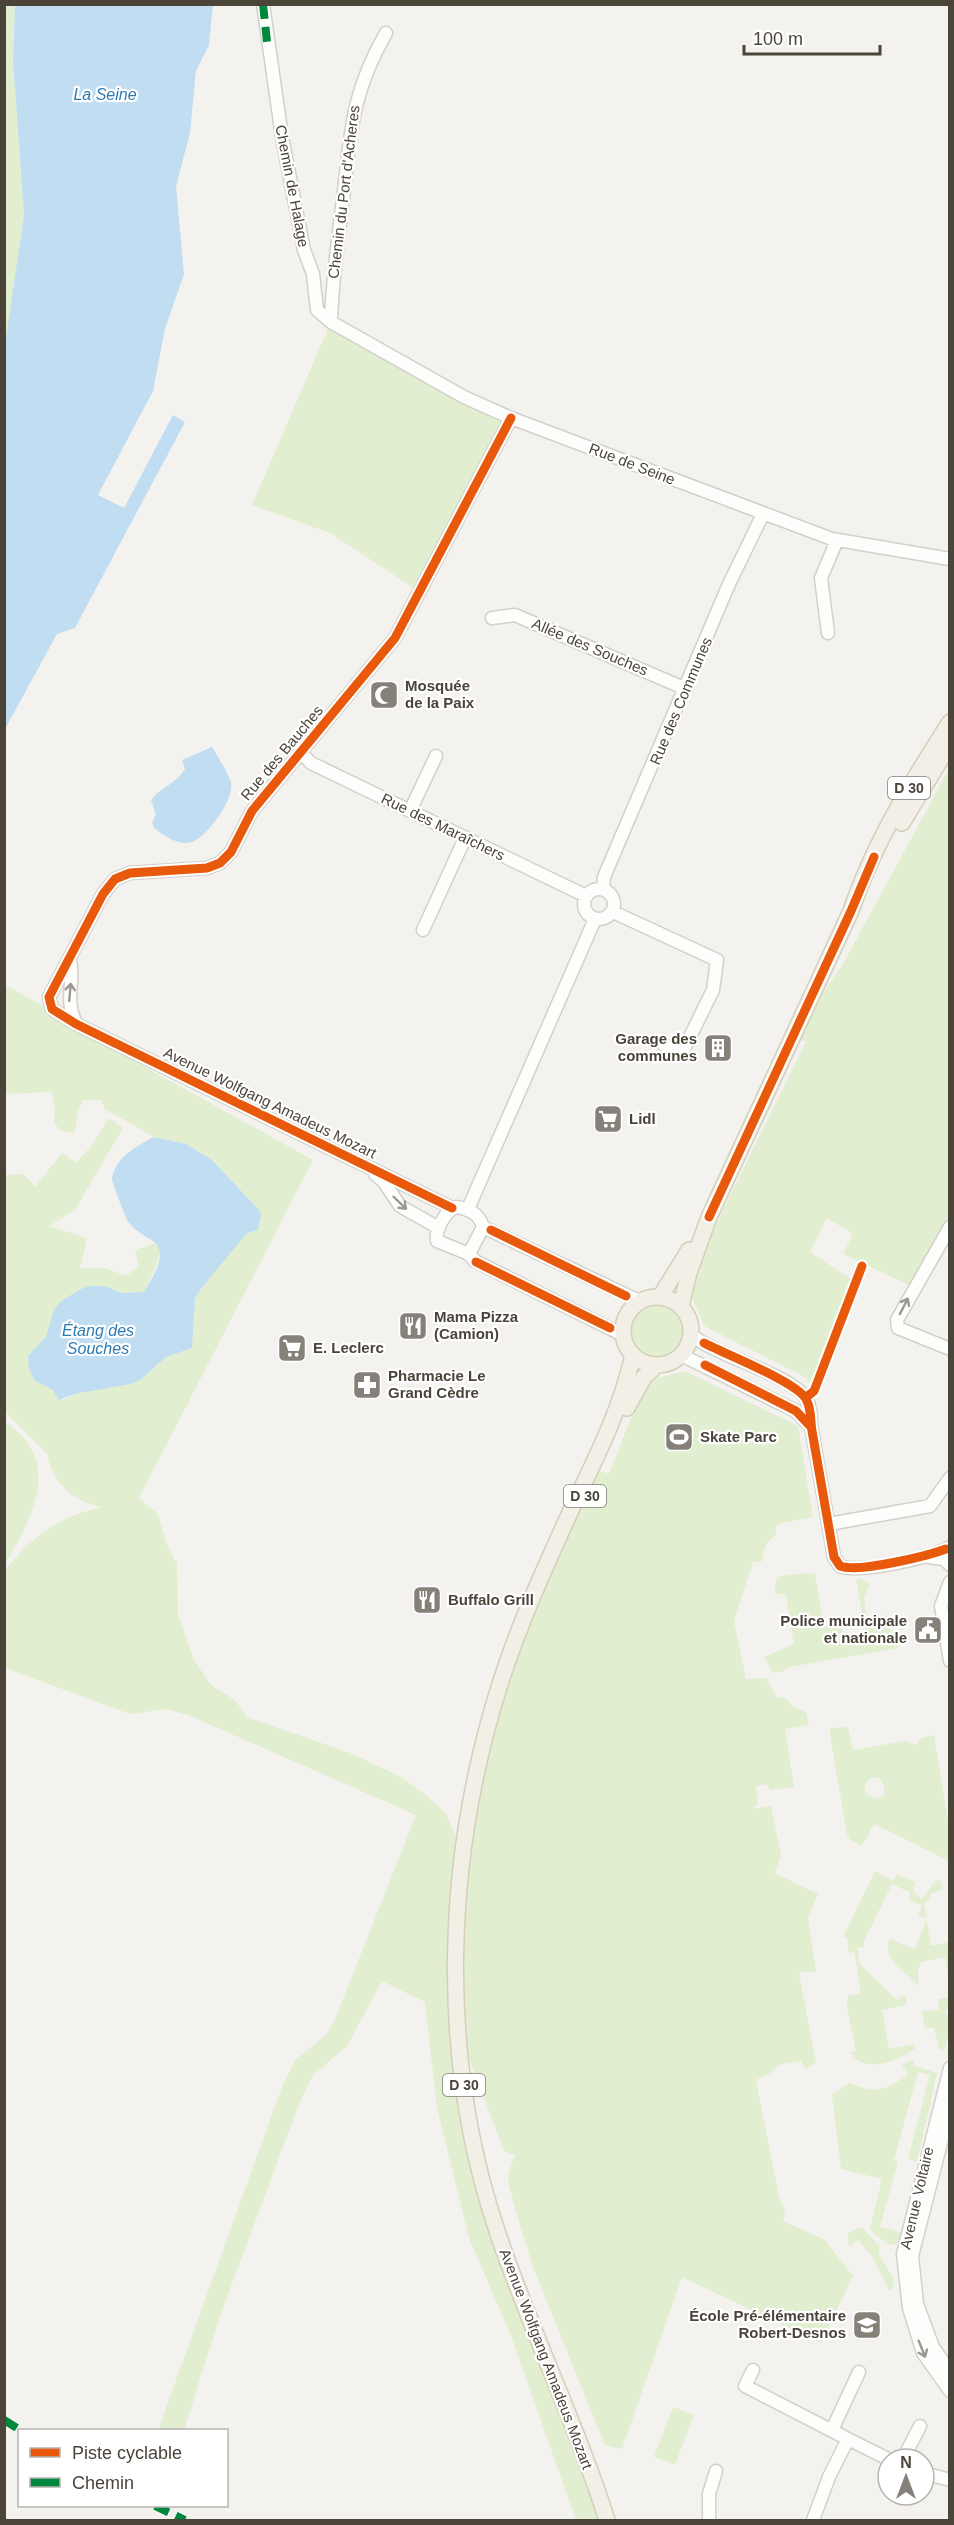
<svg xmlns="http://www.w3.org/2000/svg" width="954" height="2525" font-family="Arial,sans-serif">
  <rect width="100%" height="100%" fill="#f4f2ee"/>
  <path fill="#e1eecf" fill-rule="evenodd" d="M15,4l-2,57 11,154 -19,137 -1,-347z
    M331,322l180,96 -91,174 -90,-59 -78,-28z
    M949,769v451l-38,66 -68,-32 10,-20 -26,-16 -17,34 44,29 -40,107 -9,-11 -101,-51 -11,-26v-9l21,-63 92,-186 -13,-6 50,-72z
    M5,985l71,39 54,25 -3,8 186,103 -174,338 19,16 10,34 9,15 1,51 16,46 17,25 24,15 12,17 103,36 51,24 26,19 18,17 12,25 -2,25 25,-128 111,-267 18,6 34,-87 14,-9 28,-7 113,55 15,91 -36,7 -2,12c-10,7 -12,13 -12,25l-10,1 -19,59 12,58 20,-1 11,20 7,-1 10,10 12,5 3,13 -24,4 9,58 -24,3 -3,-6 -11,2 2,19 -4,1 1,3 16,-3 10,49 -6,18 43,21 -10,24 8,53 -17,2 17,90 -11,6 -4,-8 -23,4 -9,9 -13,6 23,117 6,13 -2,11 42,19 28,36 -32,67 -139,-66 -60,172 -17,-4 -71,-175 -12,-38 -13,-46 -1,-11 7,-20 -11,-4 -44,-117 24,152 123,334h-31l-66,-187 -41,-95 -32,-130 -12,-106 -43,-21 -35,65 -34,29 -14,29 -79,212 -36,114h-26l125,-346 13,-25 30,-24 9,-16 81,-204 -228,-100 -22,-6 -36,5 -125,-46 -1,-96c30,-38 51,-53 97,-65 -28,-6 -48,-23 -54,-53l-42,-42v-237l19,-1 11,13 27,-34 14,10 15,-17 18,-28 14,10 -48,82 -26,16 38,12 -7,30h25l21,8 13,-10 -4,-16 21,-7 5,9 -16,40 -23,1 -10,-4 -40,7c-19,7 -19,25 -25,40 -4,9 -14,16 -19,24l7,21 18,9 10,10 11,-6 57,-10 9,-4 26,-23 26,-9 3,-49 4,-8 48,-59h6l-3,-32 -38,-40 -26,-16 -32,-7 -49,-28 -4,-9h-18l-5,12 -4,21 -13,-2 -7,-8 1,-15 -4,-16 -46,2z
    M629 1331a27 27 0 1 1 54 0a27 27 0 1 1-54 0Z
    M5,1422c58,38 29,94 0,142z
    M804,1573l11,1 9,53 17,-1 3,13 22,-4 -10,-56h6l8,5 -6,15 4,23 12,7 7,-16 3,17 6,3 3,15 -110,19 -5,4 -11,2 -9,-16 30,-13 -8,-49 -12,-2 3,-16z
    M848,1727l5,23 52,-9 12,4 4,-7 13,-3 15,92v34l-75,-37 -12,22 -12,-6 -3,-6 -17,-99v-7zM874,1777l6,2 5,9 -1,6 -6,5 -13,-5v-8l3,-6z
    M875,1871l18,10 4,-7 18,8 -2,9 9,8 15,-20 4,2 2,8 -13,5 1,4 -7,5 7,43 19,-4 -1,39 -4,-24 -24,5 -3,8v16c-12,-14 -37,-26 -28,-47l25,10 12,-31 -9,-3 4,-9 -14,-7 3,-6 -19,-9 -28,57v6l-7,1 3,16 37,36 5,-5 4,3v7l-24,5 7,39 25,-5 2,4c-17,12 -50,28 -66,4l6,-1 -9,-43 1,-12 13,-3 -7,-41 -5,1 -2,-15 -4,-1z
    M949,1997v11l-4,3c7,14 3,26 -1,41l-5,-4 -5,-20h-9l-3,-17 17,-1 -1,-11z
    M912,2059l3,7 22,7 -20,89 -9,-3 22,-84 -12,-3 -24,88 4,1 -18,66 20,5v9l-6,4 -7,-1 -17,-15 12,-50 -41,-10 -9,-74 17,-12c28,11 35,8 59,-8l-6,-10z
    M862,2227l17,19v8l14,24v10l-4,3 -15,-32 -16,-19 -9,7 -1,-14z
    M673,2407l21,8 -19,50 -21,-8z"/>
  <path fill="#c0ddf1" d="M15,5h198l-4,40 -13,26 -6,62 -14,53 8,88 -19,55 -12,62 -55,104 26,13 49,-93 12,7 -110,206 -18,6 -52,95 -1,-377 20,-137 -11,-154z
    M212,747c5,8 17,27 19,36 4,15 -25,55 -39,59 -14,4 -27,-6 -38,-14l-2,-6 4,-7 -5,-15c9,-12 26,-17 34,-31l-3,-9z
    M154,1137l32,7 26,16 47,50 2,5 -3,15 -11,3 -48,58 -4,8 -3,49 -26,9 -26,23 -9,4 -57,10 -15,6 -6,-10 -18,-9 -6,-12 -1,-13 18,-19 8,-27 6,-8 19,-12 9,-4h16l18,7 22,-1c8,-14 26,-39 9,-51 -8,-5 -17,-10 -23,-17 -5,-5 -15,-36 -18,-44 1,-21 26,-35 42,-43z"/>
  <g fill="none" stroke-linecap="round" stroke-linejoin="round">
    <g stroke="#d2d0cb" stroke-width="15">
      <path id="minor" d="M263,4l19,133 22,113 9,24 4,36 14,12 133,75 47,21 321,121 118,20
        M331,322c1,-41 7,-82 12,-123 8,-67 8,-105 43,-166
        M492,618l23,-3 171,74
        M828,633l-7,-55 16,-38
        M302,754l9,9 275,133
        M410,811l26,-55
        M584 904a15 15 0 1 1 30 0a15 15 0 1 1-30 0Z
        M603,889l1,-12 125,-293 34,-70
        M613,912l104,48 -4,30 -31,63 -18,-8
        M423,930l42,-92
        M70,959c5,24 -6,40 6,64
        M375,1174l9,8 16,24 39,22
        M456,1207c13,2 23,6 27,20l-14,27 -32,-13c-2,-11 8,-30 19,-34z
        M452,1208l-376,-184 -24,-15 -3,-12 54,-103 12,-15 15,-6 77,-5 13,-5 11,-11 21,-41 143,-173 116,-220
        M468,1209l127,-290
        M483,1227l156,74
        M950,1227l-53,93 1,8 52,21
        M469,1254l6,7 148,74
        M691,1334c24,23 102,40 116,66 5,10 3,20 5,31l22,126 6,9c19,8 92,-9 110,-19
        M681,1355l115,56 15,16
        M829,1524l101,-18 20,-28
        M928,1557l16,2 6,6
        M950,1582l-9,24 9,55
        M950,2068l-47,186 6,54 14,45 27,38
        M950,2108l-38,148 5,48 16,43 17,25
        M753,2370l-8,16 103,53
        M832,2430l27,-58
        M903,2459l17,-33
        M924,2473l26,7
        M709,2520v-26l7,-23
        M813,2520l16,-43 19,-38 40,20"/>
    </g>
    <g stroke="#d6cebb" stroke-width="18">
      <path id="major" d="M902,823l48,-79
        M660,1297l29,-47
        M623 1331a34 34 0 1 1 68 0a34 34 0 1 1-68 0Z
        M681,1306l8,-33 20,-56 142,-306c22,-66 61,-130 99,-189
        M627,1408l17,-31 13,-12
        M607,2520c-31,-97 -76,-189 -109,-286 -60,-177 -54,-373 2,-550 19,-60 46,-119 72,-176 24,-50 49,-99 61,-153"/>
    </g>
    <use href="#minor" stroke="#fdfdfc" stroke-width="12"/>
    <use href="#major" stroke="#f2efe6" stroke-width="15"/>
    <path stroke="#00873e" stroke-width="8" stroke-dasharray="15 8" stroke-linecap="butt" d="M263,4l4,38
      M4,2420l16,10
      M155,2506l30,14"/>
    <g stroke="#fff" stroke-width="13">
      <path id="cycleway" d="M452,1208l-376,-184 -24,-15 -3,-12 54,-103 12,-15 15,-6 77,-5 13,-5 11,-11 21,-41 143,-173 116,-220
        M709,1217l142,-306 23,-54
        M491,1230l135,66
        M476,1262l134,66
        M704,1343c21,11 93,39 102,56 6,11 4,21 6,32l22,126 6,9c18,7 87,-10 106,-17
        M705,1365l91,46 15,16
        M809,1395l5,-4 48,-125"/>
    </g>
    <use href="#cycleway" stroke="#e8590c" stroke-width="9"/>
  </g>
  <defs><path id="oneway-shaft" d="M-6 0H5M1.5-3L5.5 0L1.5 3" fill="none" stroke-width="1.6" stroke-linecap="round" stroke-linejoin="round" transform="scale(1.5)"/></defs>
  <g stroke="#9b9791">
    <use href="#oneway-shaft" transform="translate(70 992) rotate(-85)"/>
    <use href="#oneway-shaft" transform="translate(400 1203) rotate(44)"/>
    <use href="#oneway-shaft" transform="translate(904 1306) rotate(-63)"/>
    <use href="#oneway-shaft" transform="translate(922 2349) rotate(68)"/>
  </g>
  <defs>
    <g id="mosque-square" transform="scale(1.5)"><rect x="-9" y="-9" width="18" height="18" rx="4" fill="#868178" stroke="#fff"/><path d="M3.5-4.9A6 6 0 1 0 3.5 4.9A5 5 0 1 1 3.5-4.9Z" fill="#fff"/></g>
    <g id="building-square" transform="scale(1.5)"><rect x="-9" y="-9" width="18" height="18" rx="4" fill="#868178" stroke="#fff"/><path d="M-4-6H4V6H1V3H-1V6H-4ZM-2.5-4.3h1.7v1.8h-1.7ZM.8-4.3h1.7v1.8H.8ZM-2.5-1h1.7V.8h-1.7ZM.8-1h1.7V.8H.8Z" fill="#fff"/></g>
    <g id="supermarket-square" transform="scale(1.5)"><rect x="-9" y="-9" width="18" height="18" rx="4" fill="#868178" stroke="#fff"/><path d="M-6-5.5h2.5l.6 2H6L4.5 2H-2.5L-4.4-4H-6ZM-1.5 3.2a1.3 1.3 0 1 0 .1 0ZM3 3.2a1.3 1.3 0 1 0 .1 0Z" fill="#fff"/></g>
    <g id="restaurant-square" transform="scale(1.5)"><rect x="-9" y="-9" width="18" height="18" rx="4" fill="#868178" stroke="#fff"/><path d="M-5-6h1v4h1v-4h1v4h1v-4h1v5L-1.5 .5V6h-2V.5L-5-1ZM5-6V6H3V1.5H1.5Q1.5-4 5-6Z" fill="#fff"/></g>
    <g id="pharmacy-square" transform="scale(1.5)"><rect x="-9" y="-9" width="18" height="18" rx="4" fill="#868178" stroke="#fff"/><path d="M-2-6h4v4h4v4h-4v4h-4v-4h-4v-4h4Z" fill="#fff"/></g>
    <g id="stadium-square" transform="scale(1.5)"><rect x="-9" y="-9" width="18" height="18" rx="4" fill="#868178" stroke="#fff"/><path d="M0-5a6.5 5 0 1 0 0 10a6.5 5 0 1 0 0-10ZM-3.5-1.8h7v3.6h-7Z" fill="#fff"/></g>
    <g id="civic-square" transform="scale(1.5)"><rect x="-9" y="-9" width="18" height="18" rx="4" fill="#868178" stroke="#fff"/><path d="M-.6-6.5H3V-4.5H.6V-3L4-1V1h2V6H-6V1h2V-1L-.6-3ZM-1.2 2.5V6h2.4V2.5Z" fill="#fff"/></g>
    <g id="school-square" transform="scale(1.5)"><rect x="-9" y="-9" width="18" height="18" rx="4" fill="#868178" stroke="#fff"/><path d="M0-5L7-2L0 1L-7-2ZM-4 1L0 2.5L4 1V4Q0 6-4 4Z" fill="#fff"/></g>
  </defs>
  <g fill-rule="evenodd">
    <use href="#mosque-square" x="384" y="695"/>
    <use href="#building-square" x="718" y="1048"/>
    <use href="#supermarket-square" x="608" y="1119"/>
    <use href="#restaurant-square" x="413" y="1326"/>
    <use href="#supermarket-square" x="292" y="1348"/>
    <use href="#pharmacy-square" x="367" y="1385"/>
    <use href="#stadium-square" x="679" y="1437"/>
    <use href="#restaurant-square" x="427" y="1600"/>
    <use href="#civic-square" x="928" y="1630"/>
    <use href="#school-square" x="867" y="2325"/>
  </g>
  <g text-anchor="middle" stroke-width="4.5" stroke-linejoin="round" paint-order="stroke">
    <g fill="#fff" stroke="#817c74" stroke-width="1.5">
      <rect x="888" y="777" width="42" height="22" rx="4.5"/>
      <rect x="564" y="1485" width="42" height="22" rx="4.5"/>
      <rect x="443" y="2074" width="42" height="22" rx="4.5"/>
    </g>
    <g font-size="14" font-weight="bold" fill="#4b4439">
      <text x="909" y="793">D 30</text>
      <text x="585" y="1501">D 30</text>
      <text x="464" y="2090">D 30</text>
    </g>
    <g font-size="15" fill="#4b4439" stroke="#fff">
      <text transform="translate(292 186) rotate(79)" y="5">Chemin de Halage</text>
      <text transform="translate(344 192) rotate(-83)" y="5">Chemin du Port d'Acheres</text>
      <text transform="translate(632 464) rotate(21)" y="5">Rue de Seine</text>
      <text transform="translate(590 647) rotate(23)" y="5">Allée des Souches</text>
      <text transform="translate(681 701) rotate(-67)" y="5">Rue des Communes</text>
      <text transform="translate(282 753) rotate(-50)" y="5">Rue des Bauches</text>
      <text transform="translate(443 827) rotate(26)" y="5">Rue des Maraîchers</text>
      <text transform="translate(270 1103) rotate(26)" y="5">Avenue Wolfgang Amadeus Mozart</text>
      <text transform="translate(917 2198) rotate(-77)" y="5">Avenue Voltaire</text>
      <text transform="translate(546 2359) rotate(69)" y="5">Avenue Wolfgang Amadeus Mozart</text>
    </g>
    <g font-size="15" font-weight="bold" fill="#4b4439" stroke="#fff" text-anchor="start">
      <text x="405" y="691">Mosquée<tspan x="405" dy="17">de la Paix</tspan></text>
      <text x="697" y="1044" text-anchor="end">Garage des<tspan x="697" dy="17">communes</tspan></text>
      <text x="629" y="1124">Lidl</text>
      <text x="434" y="1322">Mama Pizza<tspan x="434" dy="17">(Camion)</tspan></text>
      <text x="313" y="1353">E. Leclerc</text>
      <text x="388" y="1381">Pharmacie Le<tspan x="388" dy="17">Grand Cèdre</tspan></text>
      <text x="700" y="1442">Skate Parc</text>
      <text x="448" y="1605">Buffalo Grill</text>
      <text x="907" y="1626" text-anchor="end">Police municipale<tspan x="907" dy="17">et nationale</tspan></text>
      <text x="846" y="2321" text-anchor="end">École Pré-élémentaire<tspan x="846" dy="17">Robert-Desnos</tspan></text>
    </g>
    <g font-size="16" font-style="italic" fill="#2e7ab2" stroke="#fff">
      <text x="105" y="100">La Seine</text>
      <text x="98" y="1336">Étang des<tspan x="98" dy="18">Souches</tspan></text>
    </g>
  </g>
  <rect width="954" height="2525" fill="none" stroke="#4b4439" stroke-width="12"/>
  <rect x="18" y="2429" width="210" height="78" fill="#ffffff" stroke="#b7b4b0" stroke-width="1.5"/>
  <rect x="30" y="2448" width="30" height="9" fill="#e8590c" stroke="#b7b4b0" stroke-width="1.5"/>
  <text x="72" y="2459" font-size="18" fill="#4b4439">Piste cyclable</text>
  <rect x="30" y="2478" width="30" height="9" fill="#00873e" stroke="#b7b4b0" stroke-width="1.5"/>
  <text x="72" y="2489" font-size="18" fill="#4b4439">Chemin</text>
  <g transform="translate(906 2477)"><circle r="28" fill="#ffffff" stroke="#b7b4b0" stroke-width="1.5"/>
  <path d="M0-4.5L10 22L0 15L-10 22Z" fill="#868178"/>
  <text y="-9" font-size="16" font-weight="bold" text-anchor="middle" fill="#4b4439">N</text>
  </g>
  <path d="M744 45v9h136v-9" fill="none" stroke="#4b4439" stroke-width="3"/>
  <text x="753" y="45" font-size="18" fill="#4b4439" stroke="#ffffff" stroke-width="4.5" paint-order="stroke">100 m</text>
</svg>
